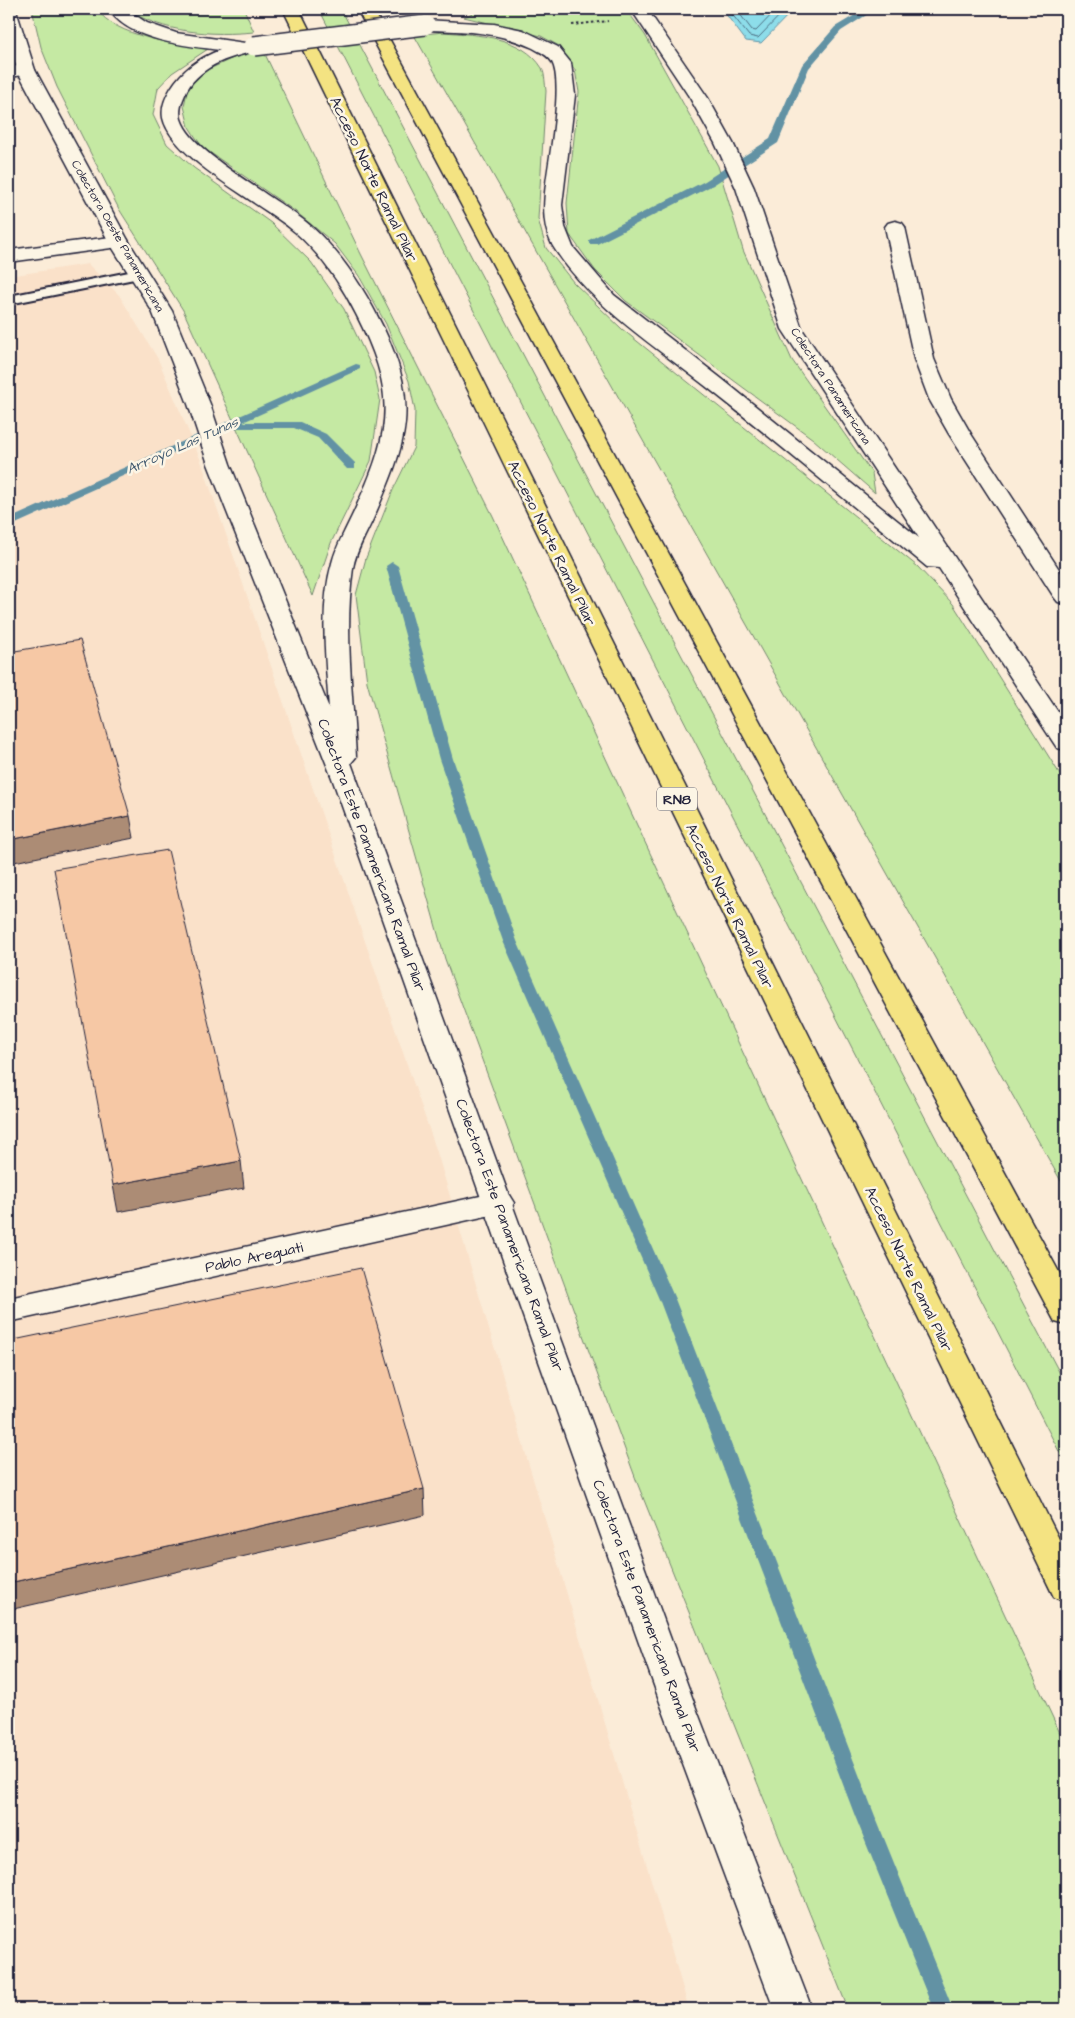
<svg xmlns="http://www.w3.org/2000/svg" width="1075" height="2018" font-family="'Architects Daughter',sans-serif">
  <rect width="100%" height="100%" fill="#fbecd8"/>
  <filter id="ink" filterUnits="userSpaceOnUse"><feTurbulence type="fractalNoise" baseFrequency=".02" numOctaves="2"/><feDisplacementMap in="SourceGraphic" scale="10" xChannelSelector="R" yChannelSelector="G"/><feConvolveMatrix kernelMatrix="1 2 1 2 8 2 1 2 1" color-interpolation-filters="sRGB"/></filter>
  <g filter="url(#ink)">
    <path fill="#fae1c9" d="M88,264l31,31 39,64 43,102 236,691 252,857h-680v-1733z"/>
    <path fill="#c5e9a3" stroke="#74866f" d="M32,9h65c17,28 81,35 111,40l-36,24 -14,15 -5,27 14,29 27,24 77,55 40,39 33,47 30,63 6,27 -9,62 -40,82 -18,53 -130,-286 -64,-101 -62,-122 -16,-40z
      M127,9h117l10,23c-42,4 -92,1 -127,-23z
      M319,9h22l725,1376v80z
      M481,9h145l19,26 73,131 25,84 49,110 80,113 3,20 -62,-54 -187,-138 -31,-31 -26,-36 -2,-31 12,-111 -4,-22 -16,-24 -18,-10 -77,-19z
      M444,32c33,3 78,4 98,36 3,6 3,16 4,23l-8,128 8,29 28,35 48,46 295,237 36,38 113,180v406l-652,-1155z
      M264,52l96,200 133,264 573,1230v263h-218l-210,-524 -193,-526 -78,-277 -11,-87 10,-37 27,-68 21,-43 1,-37 -6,-29 -23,-57 -27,-48 -24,-32 -39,-32 -94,-65 -13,-20 -5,-21 4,-19 17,-16 39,-18z"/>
    <path fill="#8dddea" stroke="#6292a4" d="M722,9h72l-33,34 -15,-2z"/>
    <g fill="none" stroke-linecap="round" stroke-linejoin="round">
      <path stroke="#4d6d81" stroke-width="1" d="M728,9l21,27 9,2 28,-29
        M736,9l16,21 4,1 21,-22"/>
      <path fill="#6292a4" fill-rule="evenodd" d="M865,9h11l-35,22 -32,37 -31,75 -65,42 -116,59h-8v-4l116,-59 65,-42 32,-74 33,-38z
        M356,364l4,1v4l-117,53h57l26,12 29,29v6h-8l-29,-31 -24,-10h-64l-221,99v-8z
        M392,562l6,4 55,193 64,182 158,358 200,517 78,193h-20l-78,-193 -196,-517 -156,-358 -64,-182 -53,-193z"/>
      <g stroke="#22223b" stroke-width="4">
        <path id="service" d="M139,270l5,1 2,3 -2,3 -135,27v-8z"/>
      </g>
      <g stroke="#22223b" stroke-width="3">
        <path id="minor" d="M26,65l6,1 3,4 -3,4 -23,3v-10z
          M895,221l7,2 3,4 29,132 17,40 20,35 95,146v24l-8,-2 -4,-5 -105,-163 -20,-35 -15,-40 -29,-132 3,-4z
          M119,236l7,2 3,4 -3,4 -117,16v-12z
          M499,1192l10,3 5,8 -5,8 -500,111v-24z"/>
      </g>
      <g stroke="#22223b" stroke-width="3">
        <path id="tertiary" d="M9,9h6l2,4 18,57 94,172 43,69 38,93 20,60 99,244c-3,-46 -10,-100 3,-145 5,-20 17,-39 25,-58 36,-77 38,-115 -1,-191 -15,-30 -35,-59 -61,-82 -32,-28 -123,-73 -132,-114 -2,-11 3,-22 8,-30 12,-19 28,-30 49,-38 -33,-4 -93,-10 -111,-41h17l21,14 29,10 69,10 15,-1 3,4 -3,4c-27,6 -58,14 -73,40 -4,9 -9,19 -6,29 11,36 101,81 131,108 31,28 54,65 72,102 36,77 23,113 -10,188 -7,16 -18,33 -21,51 -9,63 0,127 3,189l-5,6 345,945 116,301h-38l-112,-301 -330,-930 -124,-314 -20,-60 -36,-93 -43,-69 -92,-172 -8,-29z
          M631,9h16l61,89 25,45 21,45 48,141 264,395v26l-9,-2 -118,-180 -12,-1c-73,-60 -145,-121 -219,-179 -53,-42 -113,-79 -152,-137 -14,-20 -13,-44 -10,-67 3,-26 18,-101 6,-122 -4,-7 -12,-10 -19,-14 -37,-17 -68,-17 -108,-18l-6,-1 -3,-4 3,-4 6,-1 69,4 29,6 35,17 13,16 4,32 -13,110 3,22 8,20 41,48 108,84 197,159 -137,-209 -46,-141 -21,-45 -25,-45z"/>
      </g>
      <g stroke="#22223b" stroke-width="3">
        <path id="motorway" d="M283,9h16l767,1544v49l-12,-5z
          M357,9h16l693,1276v40l-11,-3z"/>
      </g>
      <path stroke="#22223b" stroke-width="2" stroke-dasharray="2.5 2.5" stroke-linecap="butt" d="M572,25l36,-4"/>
      <use href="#service" fill="#fcf5e5" fill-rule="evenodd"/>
      <use href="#minor" fill="#fcf5e5" fill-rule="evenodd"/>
      <use href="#tertiary" fill="#fcf5e5" fill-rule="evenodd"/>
      <use href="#motorway" fill="#f4e382" fill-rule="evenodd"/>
      <g stroke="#22223b" stroke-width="22" stroke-linecap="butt">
        <path id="tertiary-bridge" d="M254,46l171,-21"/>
      </g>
      <use href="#tertiary-bridge" stroke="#fcf5e5" stroke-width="19"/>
    </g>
    <path fill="#ac8c74" stroke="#22223b" d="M130,816l4,22 -125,25v-23z
      M241,1161l3,27 -126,24 -5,-27z
      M424,1489l1,26 -416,95v-27z"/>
    <path fill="#f6c8a5" stroke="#22223b" d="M80,640l50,176 -121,24v-188z
      M168,850l73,311 -128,24 -59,-316z
      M361,1268l63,221 -415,94v-242z"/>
  </g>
  <g text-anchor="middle" stroke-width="5" stroke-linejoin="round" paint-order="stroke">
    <g font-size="12" fill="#22223b" stroke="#fcf5e5">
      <text transform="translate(118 236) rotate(60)" y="4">Colectora Oeste Panamericana</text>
      <text transform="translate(831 386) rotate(57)" y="4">Colectora Panamericana</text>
    </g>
    <g font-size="14" font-style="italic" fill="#425a70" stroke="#fcf5e5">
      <text transform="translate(182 445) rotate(-24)" y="5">Arroyo Las Tunas</text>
    </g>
    <rect fill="#fcf5e5" stroke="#63616e" stroke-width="1" x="657" y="787.5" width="40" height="23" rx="4"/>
    <g font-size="14" font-weight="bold" fill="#22223b">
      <text x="677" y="804">RN8</text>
    </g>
    <g font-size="15" fill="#22223b" stroke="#fcf5e5">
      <text transform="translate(374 179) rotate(64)" y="5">Acceso Norte Ramal Pilar</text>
      <text transform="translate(552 543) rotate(64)" y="5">Acceso Norte Ramal Pilar</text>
      <text transform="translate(372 855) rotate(70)" y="5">Colectora Este Panamericana Ramal Pilar</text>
      <text transform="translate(730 906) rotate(64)" y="5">Acceso Norte Ramal Pilar</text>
      <text transform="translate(510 1235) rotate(70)" y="5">Colectora Este Panamericana Ramal Pilar</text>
      <text transform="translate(254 1257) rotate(-12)" y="5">Pablo Areguati</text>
      <text transform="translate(909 1269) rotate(64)" y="5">Acceso Norte Ramal Pilar</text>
      <text transform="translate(647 1616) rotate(70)" y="5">Colectora Este Panamericana Ramal Pilar</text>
    </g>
  </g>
  <rect width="1075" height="2018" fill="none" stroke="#fcf5e5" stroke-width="30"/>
  <rect x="15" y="15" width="1045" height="1988" fill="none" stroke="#22223b" stroke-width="2" filter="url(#ink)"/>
</svg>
